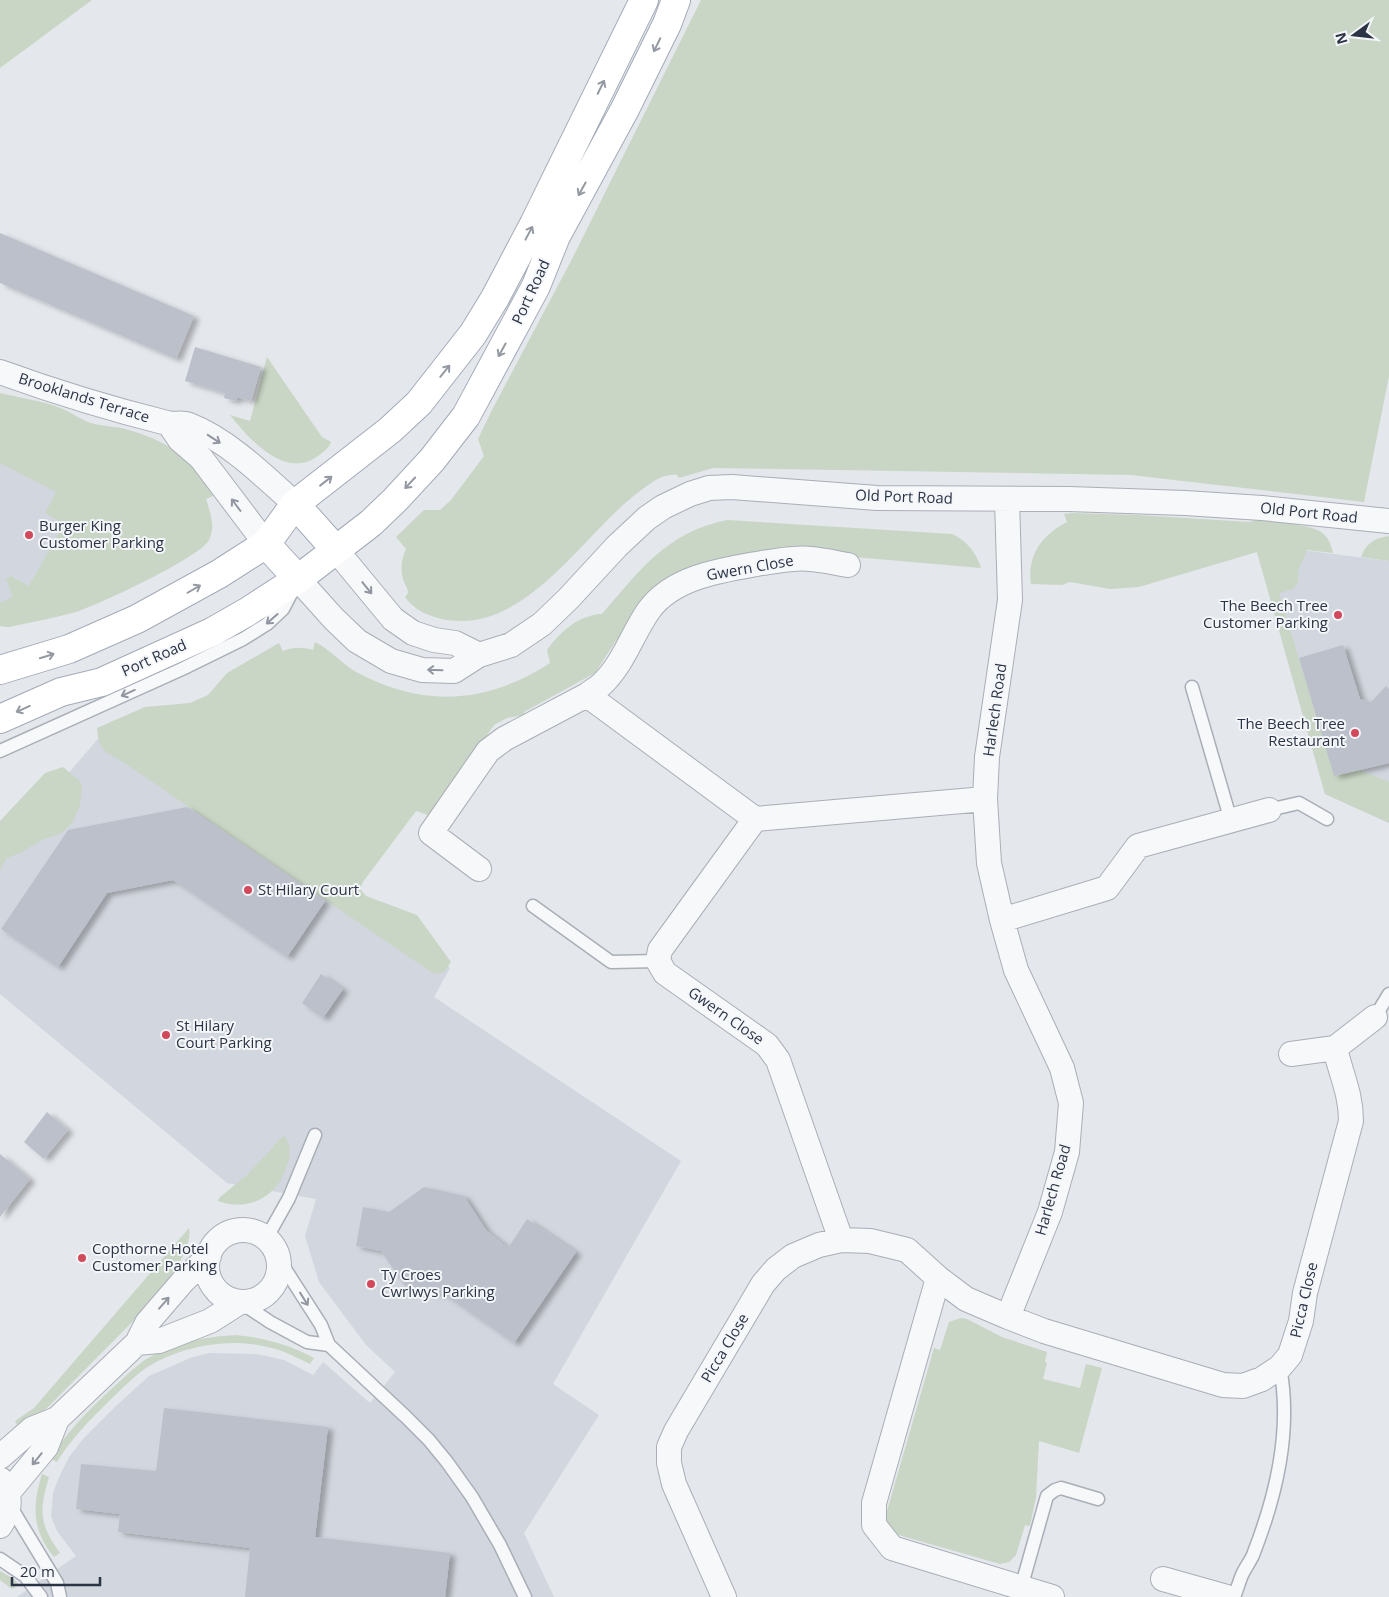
<svg xmlns="http://www.w3.org/2000/svg" width="1389" height="1597" font-family="'Open Sans',sans-serif">
  <defs>
    <filter id="shadow"><feDropShadow dx="5.5" dy="3" stdDeviation="2.5" flood-color="#0004"/></filter>
  </defs>
  <rect width="100%" height="100%" fill="#e4e7ec"/>
  <path fill="#d2d6de" d="M0,431l102,67 -93,129 -9,-1z
    M1278,547l111,14v262l-64,-29 -68,-242z
    M114,720l238,181 98,67 -16,29 247,164 -128,223 46,31 -75,118 30,64h-537l59,-41 -19,-25 -6,-15 2,-23 6,-16 10,-20 14,-18 34,-34 32,-29 41,-18 19,-5 48,1 27,6 29,15 10,-13 47,41 25,-31 -29,-27 -47,-63 -14,-46 11,-37 -89,-16 -227,-189v-141z"/>
  <path fill="#c9d6c5" d="M0,0h92l-92,68z
    M701,0h688v376l-25,126 -233,-27 -418,-7 -34,10 -2,-3c-15,-2 -26,8 -37,16 -57,42 -112,141 -193,129 -17,-3 -32,-9 -42,-23l3,-4c0,-5 -2,-6 -4,-11 -4,-11 -3,-23 2,-33l-10,-12 28,-27h16l11,-10 33,-44 -6,-17 14,-29 80,-151z
    M267,357l55,80 9,5c-2,7 -9,11 -16,16 -32,20 -67,-20 -85,-43l20,6z
    M0,393c21,5 44,8 63,16 10,4 18,11 28,14 13,4 28,3 41,8 40,12 61,29 81,65l-7,3c4,13 10,27 3,41 -8,17 -111,65 -133,72 -22,6 -45,10 -67,15l-9,-1v-23l13,-6 -7,-18 5,-3 18,10 35,-62 -19,-11 11,-21 -56,-29z
    M1072,513l65,2 113,7c9,-4 17,-7 27,-3 7,2 0,1 7,3 23,7 43,1 49,31l-26,-3 -9,21v12l-5,6 -14,4 55,182 26,-5 29,12v41l-64,-29 -68,-242 -118,35 -29,2 -40,-7 -8,3 -31,-1c-4,-29 11,-49 36,-62l-3,-8z
    M727,520l225,14c15,7 24,18 29,34l-162,-14 -8,-8 -68,8 -32,6 -25,9 -65,71 -4,-1 -22,34 -71,39 1,3 -18,3 -13,7 -57,83 -9,7 -12,-4 -53,71 -3,7 6,7 51,19 34,47 -7,10 -10,2 -311,-212c-19,-11 -24,-11 -26,-34l48,-21 45,-4 18,-8 19,-22 52,-30 4,8c11,-4 18,-4 30,-1l2,-8c16,8 28,23 43,31 67,35 129,31 192,-10l-3,-13c13,-18 31,-35 55,-36 38,-44 65,-82 125,-94z
    M1389,536v25l-28,-4c5,-14 14,-19 28,-21z
    M63,767l17,14 2,6 -2,18 -7,17 -13,12 -16,5 -24,14 -13,5 -7,12v-49l45,-48z
    M284,1135c8,12 7,20 2,33 -9,29 -38,44 -68,33l1,-3 28,-23z
    M189,1228c5,22 -28,62 -42,79l-99,100 -11,11 -18,11 -4,-8 19,-13z
    M961,1318l6,1 35,18 45,15 -2,10 2,1 -4,16 37,9 6,-24 16,4 -23,85 -40,-12 -3,56 -6,29 -5,-1 -9,30 -7,7 -9,2 -105,-30 -8,-10 -2,-6 49,-170 6,2 9,-28z
    M236,1335c28,3 53,9 78,23l-4,6c-10,-5 -20,-10 -31,-14 -43,-14 -95,-6 -133,18 -13,9 -25,22 -37,33 -19,19 -38,38 -52,61l-8,-4c17,-23 35,-44 56,-63 12,-11 24,-23 37,-33 28,-19 61,-25 94,-27z
    M42,1474l7,3c-10,34 -10,47 11,76l-6,4c-22,-27 -22,-51 -12,-83z
    M0,1571l14,8 5,6 -7,4 -12,-9z"/>
  <path fill="#bbc0ca" filter="url(#shadow)" d="M0,233l194,83 -18,43 -176,-76z
    M195,347l66,20 -10,34 -14,-4 -1,4 -12,-3 1,-5 -40,-12z
    M1343,645l17,54 11,3 15,-16 3,3v74l-55,13 -35,-118z
    M187,807l138,94 -38,56 -114,-77 -66,13 -49,74 -57,-38 67,-99z
    M321,974l22,15 -20,29 -21,-15z
    M47,1112l21,18 -24,29 -20,-17z
    M0,1154l30,25 -30,38z
    M424,1187l40,9 22,34 22,18 19,-29 49,33 -62,91 -70,-49 -40,-9 -23,-34 -25,-5 7,-39 26,5z
    M164,1408l164,19 -13,110 135,16 -5,44h-200l5,-49 -132,-16 2,-18 -44,-5 5,-45 75,7z"/>
  <g fill="none" stroke-linecap="round" stroke-linejoin="round">
    <g stroke="#a9aeb7" stroke-width="15">
      <path id="lane" d="M1192,687l39,134
        M0,751l182,-82 61,-30 24,-15 16,-15 11,-21
        M1269,810l30,-7 28,16
        M533,906l78,56 47,-1
        M1375,1017l14,-23
        M266,1239l23,-41 26,-63
        M278,1258l43,67 8,20 77,72 23,23 18,22 25,35 28,48 25,52
        M240,1302l30,20 37,20 22,3
        M9,1504l48,79 3,14
        M0,1559l25,17 16,21
        M1021,1588l26,-92 8,-6 6,-2 37,11
        M1234,1597c3,-7 5,-15 8,-22 3,-7 8,-13 11,-20 23,-59 39,-124 27,-188"/>
    </g>
    <g stroke="#a9aeb7" stroke-width="26">
      <path id="street" d="M0,372c55,20 111,37 167,51 7,2 16,-1 22,2 39,15 76,52 106,79
        M169,424l11,16 21,18 65,86
        M1007,499l3,101 -23,157 -2,42 4,64 13,57 14,50 46,98 9,35 -4,49 -17,60 -42,105
        M336,550l57,69 20,14 21,7 21,3 24,12
        M298,579l36,40 23,22 34,20 31,9 32,1 25,-16 32,-10 31,-21 26,-25 49,-53 30,-28 16,-11 27,-13 19,-6 23,-1 145,11 192,1 116,4 77,5 127,13
        M587,695c5,-4 11,-7 15,-11 22,-21 30,-50 47,-74 25,-34 74,-40 113,-47 16,-2 33,-6 49,-4 12,1 25,4 37,6
        M479,869l-48,-36 57,-82 16,-12 83,-44 168,124
        M1002,920l105,-32 31,-42 131,-36
        M1291,1054l44,-6 40,-31
        M207 1266a36 36 0 1 1 72 0a36 36 0 1 1-72 0Z
        M841,1240l-63,-180 -11,-15 -102,-72 -7,-12 2,-11 95,-131 230,-20
        M938,1278l-64,225v22l18,23 160,49
        M137,1343l22,-2 51,-20 30,-19
        M0,1457l32,-28 25,-10 80,-76 10,-20 37,-43 25,-24
        M7,1494l39,-47 11,-28
        M0,1526c11,-17 12,-28 1,-46
        M1163,1579l64,18
        M724,1597l-50,-113 -5,-21v-16l7,-16 87,-147 13,-15 17,-13 26,-11 22,-5 29,1 37,9 31,28 28,21 42,18 36,14 179,54 20,1 19,-7 18,-12 10,-12 11,-34 4,-28 46,-172c0,-28 -10,-46 -16,-73"/>
    </g>
    <g stroke="#a3abb8" stroke-width="30">
      <path id="primary" d="M295,504l41,46
        M266,544l32,35
        M0,670l69,-21 68,-30 82,-45 47,-30 29,-40 95,-74 29,-27 54,-69 22,-36 39,-74 110,-224
        M0,719l61,-27 41,-10 110,-50 35,-20 51,-33 73,-56 24,-23 37,-40 34,-44 70,-130 20,-50 69,-127 42,-85 9,-24"/>
    </g>
    <use href="#lane" stroke="#f7f8fa" stroke-width="12"/>
    <use href="#street" stroke="#f7f8fa" stroke-width="24"/>
    <use href="#primary" stroke="#fff" stroke-width="28"/>
  </g>
  <defs><path id="oneway-shaft" d="M-6 0H5M1.5-3L5.5 0L1.5 3" fill="none" stroke-width="1.6" stroke-linecap="round" stroke-linejoin="round" transform="scale(1.25)"/></defs>
  <g stroke="#959aa2">
    <use href="#oneway-shaft" transform="translate(657 45) rotate(116)"/>
    <use href="#oneway-shaft" transform="translate(601 87) rotate(-64)"/>
    <use href="#oneway-shaft" transform="translate(582 189) rotate(119)"/>
    <use href="#oneway-shaft" transform="translate(529 233) rotate(-62)"/>
    <use href="#oneway-shaft" transform="translate(502 350) rotate(119)"/>
    <use href="#oneway-shaft" transform="translate(445 371) rotate(-51)"/>
    <use href="#oneway-shaft" transform="translate(326 481) rotate(-38)"/>
    <use href="#oneway-shaft" transform="translate(410 483) rotate(133)"/>
    <use href="#oneway-shaft" transform="translate(194 589) rotate(-30)"/>
    <use href="#oneway-shaft" transform="translate(47 656) rotate(-17)"/>
    <use href="#oneway-shaft" transform="translate(23 709) rotate(156)"/>
  </g>
  <g stroke="#9196a0">
    <use href="#oneway-shaft" transform="translate(214 439) rotate(33)"/>
    <use href="#oneway-shaft" transform="translate(236 505) rotate(-127)"/>
    <use href="#oneway-shaft" transform="translate(367 588) rotate(51)"/>
    <use href="#oneway-shaft" transform="translate(272 619) rotate(139)"/>
    <use href="#oneway-shaft" transform="translate(435 670) rotate(-178)"/>
    <use href="#oneway-shaft" transform="translate(128 693) rotate(156)"/>
    <use href="#oneway-shaft" transform="translate(304 1299) rotate(58)"/>
    <use href="#oneway-shaft" transform="translate(164 1303) rotate(-49)"/>
    <use href="#oneway-shaft" transform="translate(37 1459) rotate(129)"/>
  </g>
  <g fill="#d1495b" stroke="#f4f6f9" stroke-width="2">
    <circle cx="29" cy="535" r="5"/>
    <circle cx="1338" cy="615" r="5"/>
    <circle cx="1355" cy="733" r="5"/>
    <circle cx="248" cy="890" r="5"/>
    <circle cx="166" cy="1035" r="5"/>
    <circle cx="82" cy="1258" r="5"/>
    <circle cx="371" cy="1284" r="5"/>
  </g>
  <g text-anchor="middle" stroke-width="4" stroke-linejoin="round" paint-order="stroke">
    <g font-size="15" fill="#2b3445" stroke="#f4f6f9">
      <text transform="translate(531 292) rotate(-65)" y="5">Port Road</text>
      <text transform="translate(84 398) rotate(17)" y="5">Brooklands Terrace</text>
      <text transform="translate(904 497) rotate(2)" y="5">Old Port Road</text>
      <text transform="translate(1309 513) rotate(6)" y="5">Old Port Road</text>
      <text transform="translate(750 568) rotate(-10)" y="5">Gwern Close</text>
      <text transform="translate(154 658) rotate(-24)" y="5">Port Road</text>
      <text transform="translate(995 710) rotate(-82)" y="5">Harlech Road</text>
      <text transform="translate(726 1016) rotate(35)" y="5">Gwern Close</text>
      <text transform="translate(1053 1190) rotate(-74)" y="5">Harlech Road</text>
      <text transform="translate(1304 1300) rotate(-77)" y="5">Picca Close</text>
      <text transform="translate(725 1348) rotate(-59)" y="5">Picca Close</text>
    </g>
    <g font-size="15" fill="#2b3445" stroke="#f4f6f9" text-anchor="start">
      <text x="39" y="531">Burger King<tspan x="39" dy="17">Customer Parking</tspan></text>
      <text x="1328" y="611" text-anchor="end">The Beech Tree<tspan x="1328" dy="17">Customer Parking</tspan></text>
      <text x="1345" y="729" text-anchor="end">The Beech Tree<tspan x="1345" dy="17">Restaurant</tspan></text>
      <text x="258" y="895">St Hilary Court</text>
      <text x="176" y="1031">St Hilary<tspan x="176" dy="17">Court Parking</tspan></text>
      <text x="92" y="1254">Copthorne Hotel<tspan x="92" dy="17">Customer Parking</tspan></text>
      <text x="381" y="1280">Ty Croes<tspan x="381" dy="17">Cwrlwys Parking</tspan></text>
    </g>
  </g>
  <g transform="translate(1354 35) rotate(255)" stroke="#f4f6f9" stroke-width="4" paint-order="stroke">
  <path d="M0-4L9 19L0 12L-9 19Z" fill="#2b3445"/>
  <text y="-8" font-size="14" font-weight="bold" text-anchor="middle" fill="#2b3445">N</text>
  </g>
  <path d="M12 1577v8h88v-8" fill="none" stroke="#2b3445" stroke-width="2.5"/>
  <text x="20" y="1577" font-size="15" fill="#2b3445" stroke="#f4f6f9" stroke-width="4" paint-order="stroke">20 m</text>
</svg>
